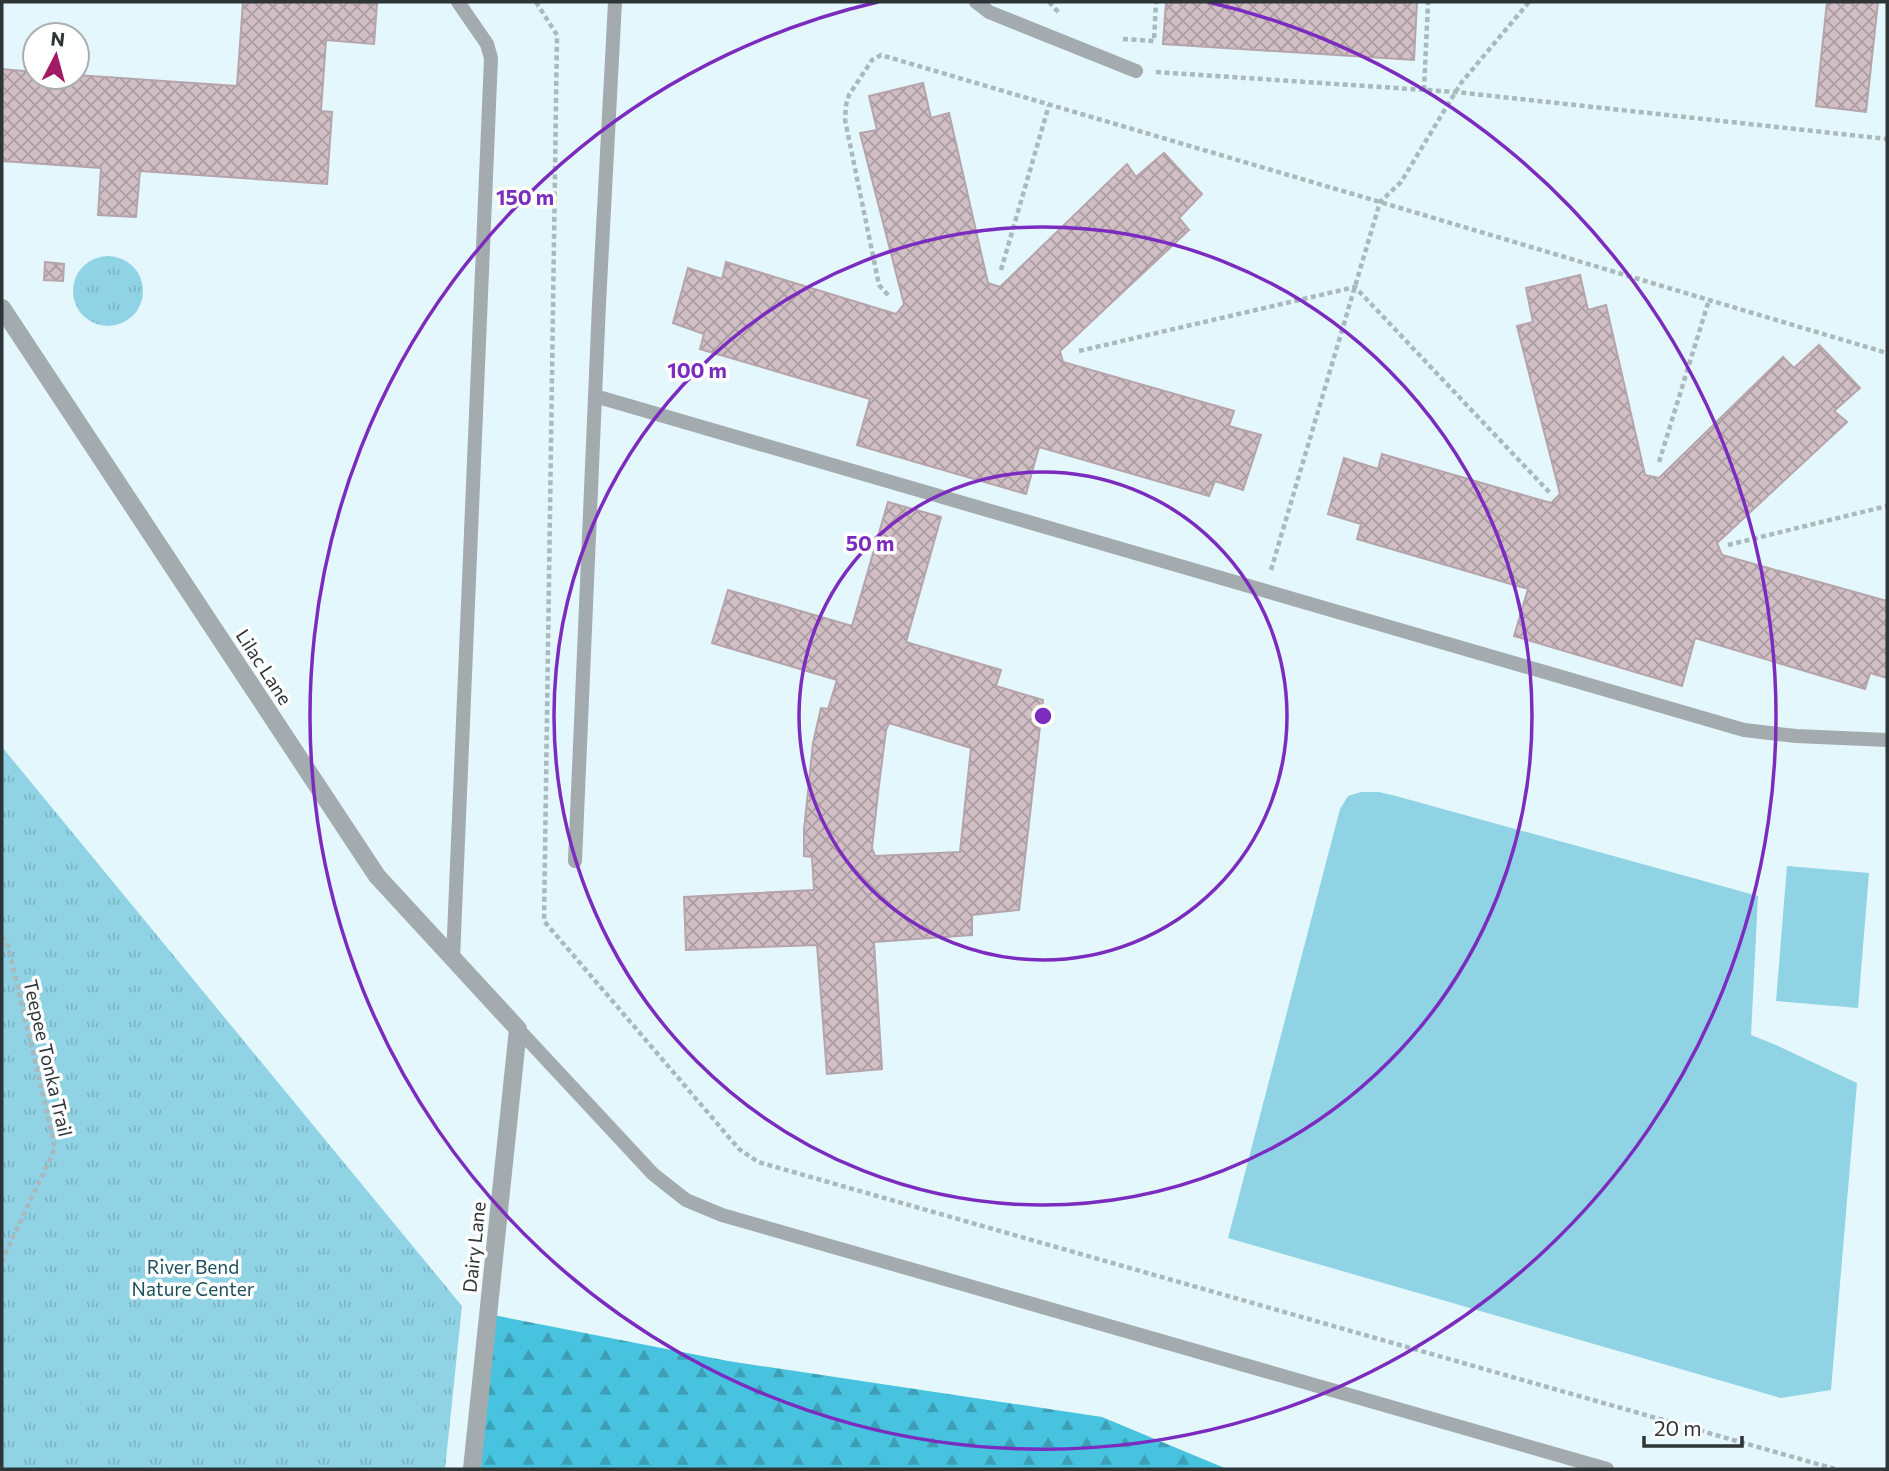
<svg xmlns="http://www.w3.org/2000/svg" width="1889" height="1471" font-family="Commissioner,sans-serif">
  <defs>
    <pattern id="grass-tufts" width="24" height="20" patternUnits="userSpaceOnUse" patternTransform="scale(1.75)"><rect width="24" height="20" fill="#90d3e5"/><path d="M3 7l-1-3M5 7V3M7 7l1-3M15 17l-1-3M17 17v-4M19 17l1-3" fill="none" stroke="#7cb6c5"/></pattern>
    <pattern id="forest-firs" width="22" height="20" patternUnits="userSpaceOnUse" patternTransform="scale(1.75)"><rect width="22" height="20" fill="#48c3df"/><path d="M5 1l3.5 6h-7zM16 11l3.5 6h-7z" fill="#3c9fb6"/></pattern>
    <pattern id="building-cross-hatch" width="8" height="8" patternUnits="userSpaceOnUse" patternTransform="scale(1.75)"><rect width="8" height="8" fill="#d1bfc5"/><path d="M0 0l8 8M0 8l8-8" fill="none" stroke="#aa9ca1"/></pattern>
  </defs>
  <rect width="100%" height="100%" fill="#e4f7fc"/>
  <path fill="url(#grass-tufts)" d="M73 291a35 35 0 1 1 70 0a35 35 0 1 1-70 0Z
    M2,747l460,559 -17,163h-443z"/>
  <path fill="url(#forest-firs)" d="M488,1314l240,47 374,56 125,52h-755z"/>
  <path fill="#90d3e5" d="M1361,792h18l17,4 362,100 -7,139 25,10 81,38 -26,307 -50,8 -553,-160 112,-429 8,-13z
    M1787,866l82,7 -11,135 -82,-7z"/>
  <path fill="url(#building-cross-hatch)" stroke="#b5a4aa" stroke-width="2" fill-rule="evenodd" d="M243,2h100l34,2 -3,40 -48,-4 -5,71 11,1 -5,72 -187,-13 -4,46 -38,-2 3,-47 -99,-7v-92l33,3v5h42v-2l160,11z
    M1166,2h251l-3,58 -251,-16z
    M1827,2h51l-12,110 -50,-6z
    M923,83l8,35 18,-5 39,170 12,4 127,-123 9,13 28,-24 38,41 -23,24 10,12 -129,121 3,11 171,49 -5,15 32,9 -18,55 -28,-9 -6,15 -170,-49 -13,47 -169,-49 13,-46 -170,-50 4,-15 -31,-11 15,-55 34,11 4,-17 170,52 8,-10 -44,-171 17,-3 -8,-34z
    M45,262l19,2 -1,17 -19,-1z
    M1580,275l8,35 18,-5 39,170 14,3 124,-121 11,11 25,-23 41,43 -26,23 13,11 -130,121 5,12 165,46v77l-17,-5 -5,16 -170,-51 -13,48 -168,-50 14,-47 -171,-50 4,-15 -33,-10 16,-56 34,11 4,-15 169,49 9,-9 -43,-168 16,-4 -7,-34z
    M888,502l53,15 -35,125 95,28 -5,16 47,14 -24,210 -47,5v20l-98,7 8,127 -55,5 -10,-129 -131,5 -2,-53 130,-7 -2,-33 -8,-1v-26l9,-87 8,-35 7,1 9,-29 -125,-37 16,-53 124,36zM889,723l82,25 -11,104 -85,4 -3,-8 6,-55 8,-63z"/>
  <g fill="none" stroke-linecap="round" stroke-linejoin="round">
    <path stroke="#a9b9bd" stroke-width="4.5" stroke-dasharray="5 3.5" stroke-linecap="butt" d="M536,2l21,33 -13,886 195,228 19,13 1077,307
      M1049,2l11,12
      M1123,39l31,2 2,-39
      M1156,72l300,20 431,47
      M1424,90l4,-87
      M1001,270l48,-165
      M888,295l-9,-10 -34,-165 1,-15 3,-10 23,-35 9,-5 499,147 507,151
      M1079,351l276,-64 195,206
      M1659,462l50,-162
      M1728,545l159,-39
      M1271,570l109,-368 21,-20 60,-99 68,-81
      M2,936l6,10 47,202 -53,113"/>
    <path stroke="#a3abae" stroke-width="14" d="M976,2l13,10 147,59
      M595,396l1149,334 52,6 91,4
      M575,861l24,-557 16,-302
      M453,959l38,-901 -4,-14 -29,-42
      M518,1029l135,145 33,26 36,15 885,254"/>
    <path stroke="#a3abae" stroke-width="18" d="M2,308l375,568 141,153 -46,440"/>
  </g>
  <g fill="none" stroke="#7b2cbf" stroke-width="3.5">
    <circle cx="1043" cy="716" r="244"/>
    <circle cx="1043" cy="716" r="489"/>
    <path d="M1208 2A733 733 0 1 1 878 2"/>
  </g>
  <g text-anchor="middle" stroke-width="7" stroke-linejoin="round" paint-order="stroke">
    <g font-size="19" fill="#2d3537" stroke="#fff">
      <text transform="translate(264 667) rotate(57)" y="7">Lilac Lane</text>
      <text transform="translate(48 1058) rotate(77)" y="7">Teepee Tonka Trail</text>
      <text transform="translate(474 1247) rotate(-84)" y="7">Dairy Lane</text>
    </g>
    <g font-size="19" fill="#1c505c" stroke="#fff">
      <text x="193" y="1274">River Bend<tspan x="193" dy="22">Nature Center</tspan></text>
    </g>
  </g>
  <circle cx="1043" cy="716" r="10" fill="#7b2cbf" stroke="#fff" stroke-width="3.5"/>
  <g font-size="21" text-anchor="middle" font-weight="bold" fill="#7b2cbf" stroke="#fff" stroke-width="7" stroke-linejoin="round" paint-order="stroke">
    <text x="525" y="205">150 m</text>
    <text x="697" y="378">100 m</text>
    <text x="870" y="551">50 m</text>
  </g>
  <rect width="1889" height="1471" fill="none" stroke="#2d3537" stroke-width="7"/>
  <g transform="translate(56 56) rotate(6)"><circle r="33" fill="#ffffff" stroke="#abaeaf" stroke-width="2"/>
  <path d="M0-5L12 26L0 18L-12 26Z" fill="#a31a64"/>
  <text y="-10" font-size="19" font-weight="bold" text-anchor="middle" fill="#2d3537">N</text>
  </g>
  <path d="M1644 1436v10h98v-10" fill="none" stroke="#2d3537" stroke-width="3.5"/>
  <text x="1654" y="1436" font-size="21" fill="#2d3537" stroke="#ffffff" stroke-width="5" paint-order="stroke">20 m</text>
</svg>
